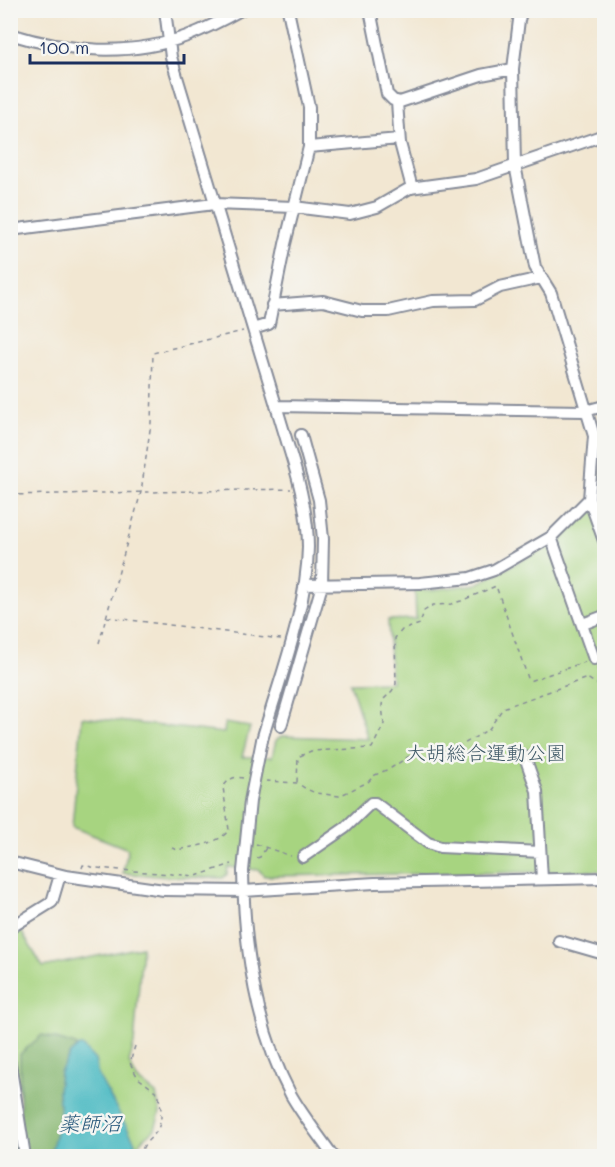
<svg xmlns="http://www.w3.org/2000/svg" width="615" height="1167" font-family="Mali,'Klee One',sans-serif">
  <rect width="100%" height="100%" fill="#f6f6f2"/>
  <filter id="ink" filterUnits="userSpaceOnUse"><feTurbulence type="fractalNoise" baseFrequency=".0167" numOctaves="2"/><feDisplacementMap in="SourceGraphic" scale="12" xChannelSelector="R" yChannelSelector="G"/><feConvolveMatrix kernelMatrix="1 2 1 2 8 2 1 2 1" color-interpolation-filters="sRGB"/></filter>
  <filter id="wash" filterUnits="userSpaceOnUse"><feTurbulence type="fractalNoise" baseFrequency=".008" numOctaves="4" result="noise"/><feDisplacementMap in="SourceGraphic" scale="24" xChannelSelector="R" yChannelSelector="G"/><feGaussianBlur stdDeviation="1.35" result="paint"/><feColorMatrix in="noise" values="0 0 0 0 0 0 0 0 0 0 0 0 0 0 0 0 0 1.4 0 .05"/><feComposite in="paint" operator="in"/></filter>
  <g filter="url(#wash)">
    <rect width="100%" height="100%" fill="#f2e7d2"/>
    <path fill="#a7d480" stroke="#61826f" stroke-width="1.5" d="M604,449v422l-340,5 -5,-6 -31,-3 -1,7 -4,4 -55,-1 -45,-4 5,-24 -56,-22 10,-110 142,16 1,-10 25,4 -8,30h30l4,-17 6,-4 86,3 -18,-56 41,-1 -3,-62 28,-1 -1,-29h16l46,-6 71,-38 36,-31 15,-8z
      M19,928l24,39 99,-20 -8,97 -5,19 8,16 19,15 4,18 -5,17 -16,14 -4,13h-106l-15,-94 -3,-5v-123z"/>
    <path fill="#85b66e" stroke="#507266" stroke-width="1.5" d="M42,1035l34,10 -13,69 2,23 -17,19h-37l-1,-24 10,-2v-76z"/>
    <path fill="#4bbac2" stroke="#337490" stroke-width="1.5" d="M79,1046h3l13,14 3,15 37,67 -3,14h-82l10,-41 -2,-24 2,-19 10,-18z"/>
  </g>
  <g filter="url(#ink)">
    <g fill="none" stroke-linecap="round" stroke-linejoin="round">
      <g stroke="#868b98" stroke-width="14">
        <path id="minor" d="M165,10l6,47 123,408c8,27 14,54 14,82 -1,63 -29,133 -46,193
          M370,10l17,84 6,6 7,2 81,-27 32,-6
          M522,10l-3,10 -6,49 2,96 20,102 16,26 43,143 -5,63 15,42
          M10,34c57,18 120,23 177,2 18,-7 36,-16 54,-26
          M397,102l3,41 12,45
          M309,147l90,-8
          M10,230l204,-26 80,3 56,7 27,-7 33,-19 66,-9 128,-44
          M272,305l51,-4 39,10h26l45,-10 42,-1 25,-13 41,-9
          M253,329l16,-5 16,-80 24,-97v-40l-21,-97
          M276,406l309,5 19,-5
          M551,537l43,122
          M304,585l116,-2 50,-5 24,-8 57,-33 38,-38
          M583,624l21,-8
          M281,726l41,-141 1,-46 -4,-39 -18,-65
          M525,757l12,34 5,88
          M303,857l42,-29 26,-25h4l53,40 12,4 100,5
          M10,862l56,14 98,14 80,1 131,-8 229,-5
          M243,871c1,76 12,156 48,224 12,21 28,41 42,61
          M10,928l42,-26 8,-27
          M559,941l45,13
          M10,1063l15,93"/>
      </g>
      <path stroke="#868b98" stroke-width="1.5" stroke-dasharray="4.5 4.5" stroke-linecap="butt" d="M10,495l281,-6
        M107,617l174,22
        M99,643l42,-151 10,-69 2,-70 90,-22
        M597,668l4,12 3,44
        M266,781l31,2 9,6 10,4 23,3 29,-14 7,-7 16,-7 26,-17 40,-3 32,-19 14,-21 84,-30 13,8
        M297,782l1,-25 13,-6 61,-3 12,-24 -2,-19 1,-5 9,-9 4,-7 -1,-46 7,-8 18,-6 4,-13 9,-6 18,-1 10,-3 35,-15 33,95 56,-19
        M256,844l35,12
        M172,848l5,2c18,-4 40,-5 52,-20l-6,-43c6,-8 10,-11 20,-9
        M257,858l3,-1 6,-9
        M82,868l1,-3 13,3 100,8 36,-12
        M135,1046l-5,17 8,15 20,15c3,13 6,27 -2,39 -8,10 -13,11 -16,24"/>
      <use href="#minor" stroke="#fff" stroke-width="10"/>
      <g stroke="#868b98" stroke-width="14" stroke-linecap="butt">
        <path id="minor-bridge" d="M243,871l7,-70 12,-61"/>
      </g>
      <use href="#minor-bridge" stroke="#fff" stroke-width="10"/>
    </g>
  </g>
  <g text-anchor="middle" stroke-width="5" stroke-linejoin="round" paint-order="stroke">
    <g font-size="20" fill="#3e5866" stroke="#f6f6f2">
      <text x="486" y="760">大胡総合運動公園</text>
    </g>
    <g font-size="21" font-style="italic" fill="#29597c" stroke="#f6f6f2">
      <text x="90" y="1131">薬師沼</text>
    </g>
  </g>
  <rect width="615" height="1167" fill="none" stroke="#f6f6f2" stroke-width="36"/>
  <path d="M30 54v9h154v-9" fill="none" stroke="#1b2f5e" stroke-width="3"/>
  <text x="39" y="54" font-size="18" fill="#1b2f5e" stroke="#f6f6f2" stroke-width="4.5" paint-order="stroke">100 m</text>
</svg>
